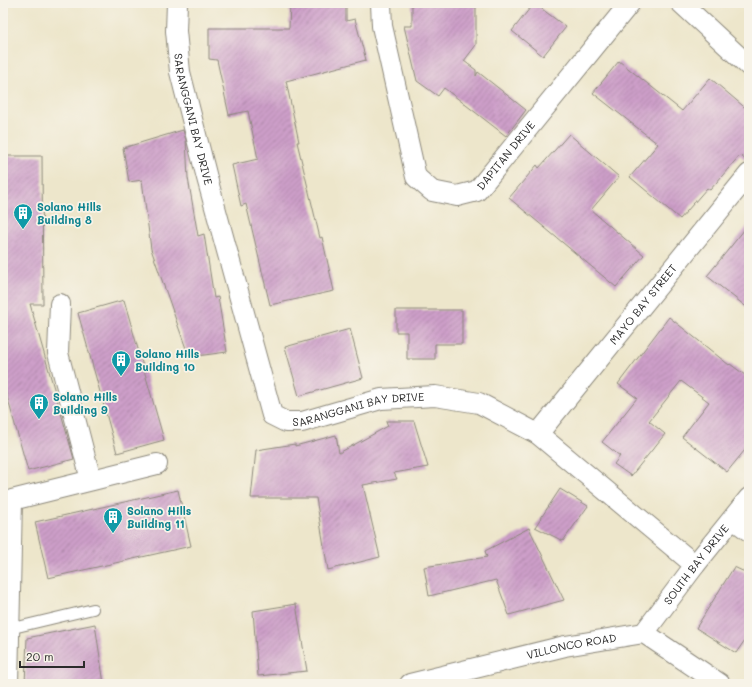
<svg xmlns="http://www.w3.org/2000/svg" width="752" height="687" font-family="Mali,sans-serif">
  <defs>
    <pattern id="building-hatch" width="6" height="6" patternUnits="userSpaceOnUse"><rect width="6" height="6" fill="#cd9fc9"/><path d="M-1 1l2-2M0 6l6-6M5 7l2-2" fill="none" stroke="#a782a3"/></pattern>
  </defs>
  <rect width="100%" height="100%" fill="#f7f3e8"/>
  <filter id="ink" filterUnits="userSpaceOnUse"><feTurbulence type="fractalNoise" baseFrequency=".025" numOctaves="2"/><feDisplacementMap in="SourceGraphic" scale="8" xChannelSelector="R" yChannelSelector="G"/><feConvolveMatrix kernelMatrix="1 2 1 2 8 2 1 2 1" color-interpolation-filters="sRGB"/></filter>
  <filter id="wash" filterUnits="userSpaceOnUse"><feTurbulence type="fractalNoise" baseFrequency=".012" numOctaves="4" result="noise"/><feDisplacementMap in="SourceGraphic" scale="16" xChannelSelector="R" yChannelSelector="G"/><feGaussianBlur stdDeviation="0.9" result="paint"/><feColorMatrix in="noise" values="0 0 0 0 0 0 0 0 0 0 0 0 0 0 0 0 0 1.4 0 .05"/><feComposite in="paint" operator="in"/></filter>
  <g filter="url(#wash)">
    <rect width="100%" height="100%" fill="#ede6cb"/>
    <g id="blocks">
      <path fill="url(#building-hatch)" d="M290,3h56v18l9,-2 11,41 -80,21 13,61h-2l23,96 2,-1 12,54 -64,14 -24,-101 -5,2 -9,-41 26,-6 -10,-48 -19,4 -12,-55 -8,-1v-31h80z
        M412,3h64v42l-12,16 12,9v6l2,-4 48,38 -20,26 -62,-48 -6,8 -21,-15 -13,-55h8z
        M534,3l32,24 -23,29 -31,-25z
        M619,61l63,50 28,-33 39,33v52l-9,-8 -30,35 -3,-2 -27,31 -50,-42 28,-33 -65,-51z
        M183,130l3,10 2,38 10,58 6,-2 10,64 4,-1 9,55 -38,5 -38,-108 -9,-69 -13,2 -6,-34z
        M569,134l50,43 -28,33 53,45 -28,32 -107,-89 28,-33 2,3z
        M3,156h39l1,148h-13l44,155 -46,12 -25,-89z
        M749,224v85l-42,-33z
        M124,300l40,140 -47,13 -39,-140z
        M396,310h66v34h-27v15h-28v-27h-11z
        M669,317l60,48 1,-1 19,14v67l-22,27 -45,-35 27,-35 -28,-21 -32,40 16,13 -34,42 -17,-12 6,-8 -18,-14 35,-44 -19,-14z
        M350,329l13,49 -64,18 -14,-49z
        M386,421h28l14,46 -34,6 3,6 -34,6 17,72 -52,13 -12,-72h-65l5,-48 39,-6v2l41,-11 3,18 49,-27z
        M560,489l28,17 -25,35 -28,-14z
        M178,490l13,56 -143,32 -13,-56z
        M529,528l35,72 -55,15 -13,-35 -67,16 -5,-29 63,-10 -2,-6z
        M734,567l15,7v60l-13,19 -40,-25z
        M296,604l11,67 -49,5 -5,-65z
        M95,624l9,60h-79l2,-46z"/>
    </g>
  </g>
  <g filter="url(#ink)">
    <use href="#blocks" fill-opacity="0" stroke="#8c887b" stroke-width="1"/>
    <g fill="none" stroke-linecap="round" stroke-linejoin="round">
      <g stroke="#8c887b" stroke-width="12">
        <path id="lane" d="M9,629l84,-20"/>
      </g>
      <g stroke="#8c887b" stroke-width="22">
        <g id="street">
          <path id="s1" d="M177,3l-1,28 4,41 27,106 65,237 14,7h16l79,-23 54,-3 44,7 59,31 157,131"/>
          <path id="s2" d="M381,3l1,23 34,151 16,14 25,5 20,-5 153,-188"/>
          <path d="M681,3l68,63"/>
          <path d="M60,304l-2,49 33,127"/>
          <path id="s3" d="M538,434l211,-260"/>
          <path d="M733,519l16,12"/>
          <path id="s4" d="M644,633l51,-68 54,-67"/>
          <path d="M8,684l4,-184 145,-36"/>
          <path id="s5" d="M410,684l155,-38 79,-13 76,51"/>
        </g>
      </g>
      <use href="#lane" stroke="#fff" stroke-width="10"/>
      <use href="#street" stroke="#fff" stroke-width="20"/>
    </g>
  </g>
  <defs>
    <g id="building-pin" transform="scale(1)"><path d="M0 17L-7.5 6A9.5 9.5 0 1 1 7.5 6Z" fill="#0f9aa8" stroke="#f7f3e8"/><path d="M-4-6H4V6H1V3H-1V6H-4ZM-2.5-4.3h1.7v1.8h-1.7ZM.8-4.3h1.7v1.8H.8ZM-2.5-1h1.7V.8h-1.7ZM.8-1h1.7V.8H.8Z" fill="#fff"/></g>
  </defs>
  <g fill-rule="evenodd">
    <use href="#building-pin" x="23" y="213"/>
    <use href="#building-pin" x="121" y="360"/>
    <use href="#building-pin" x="39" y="403"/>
    <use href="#building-pin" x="113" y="517"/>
  </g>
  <g text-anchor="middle" stroke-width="3.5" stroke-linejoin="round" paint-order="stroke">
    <g font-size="11" fill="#2b2b2b" stroke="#f7f3e8">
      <text dy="4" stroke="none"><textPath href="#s1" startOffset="118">SARANGGANI BAY DRIVE</textPath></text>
      <text dy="4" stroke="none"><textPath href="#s2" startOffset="291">DAPITAN DRIVE</textPath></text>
      <text dy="4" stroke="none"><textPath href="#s3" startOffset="167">MAYO BAY STREET</textPath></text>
      <text dy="4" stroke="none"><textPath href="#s1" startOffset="514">SARANGGANI BAY DRIVE</textPath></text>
      <text dy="4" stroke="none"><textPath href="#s4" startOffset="86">SOUTH BAY DRIVE</textPath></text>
      <text dy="4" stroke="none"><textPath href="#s5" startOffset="166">VILLONCO ROAD</textPath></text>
    </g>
    <g font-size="11" font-weight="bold" fill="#0d838f" stroke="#f7f3e8" text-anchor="start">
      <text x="37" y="211">Solano Hills<tspan x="37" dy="13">Building 8</tspan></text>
      <text x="135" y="358">Solano Hills<tspan x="135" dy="13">Building 10</tspan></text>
      <text x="53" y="401">Solano Hills<tspan x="53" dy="13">Building 9</tspan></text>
      <text x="127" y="515">Solano Hills<tspan x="127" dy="13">Building 11</tspan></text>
    </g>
  </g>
  <rect width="752" height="687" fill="none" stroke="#f7f3e8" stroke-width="16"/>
  <path d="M20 661v6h64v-6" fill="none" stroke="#2b2b2b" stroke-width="2"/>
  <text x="26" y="661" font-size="12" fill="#2b2b2b" stroke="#f7f3e8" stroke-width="3" paint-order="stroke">20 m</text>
</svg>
